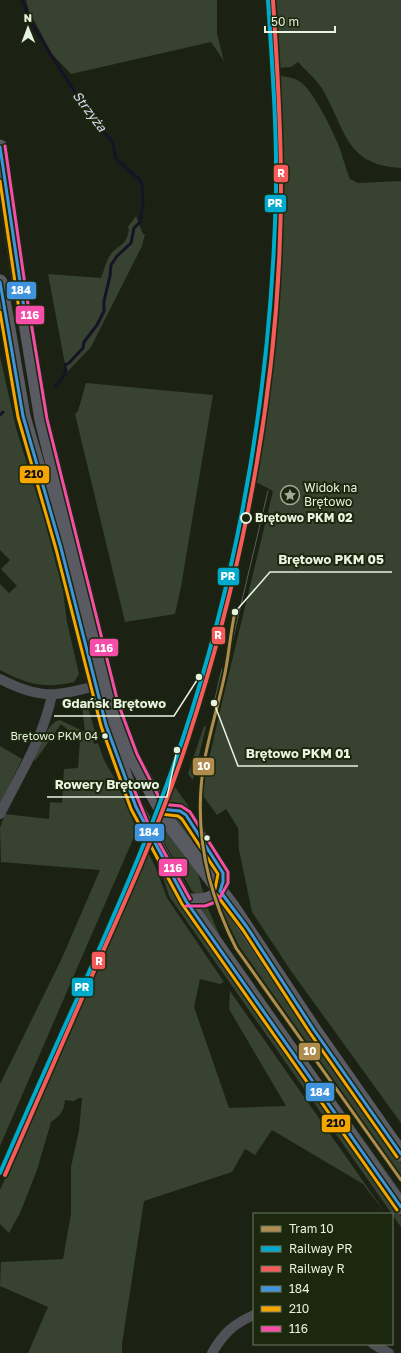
<svg xmlns="http://www.w3.org/2000/svg" width="401" height="1353" font-family="'Golos Text',sans-serif">
  <rect width="100%" height="100%" fill="#1b2213"/>
  <path fill="#384231" d="M26,0h191v34l7,27 -13,-19 -140,32 -19,-20 -23,-43z
    M273,0h128v168c-58,-3 -55,-41 -80,-81 -6,-9 -16,-17 -23,-25l-7,5 -13,1z
    M278,76c9,0 17,2 24,7 12,10 30,46 36,61 5,12 7,24 12,35l8,4 43,-2v942l-110,-152 -39,-59 -13,-62 -1,-22 -12,-19 -9,6 -13,-18 -2,1 4,-26 17,-74 50,-207 -17,-9c10,-67 21,-135 25,-203 3,-67 0,-136 -3,-203z
    M136,216l7,18h2l-3,12 -51,101 -23,24 -4,-12 -16,-85 53,4c3,-7 5,-18 10,-24 9,-11 16,-8 18,-26h-2z
    M0,356l16,72 29,94 18,69 4,31 12,52 -5,8c-30,7 -47,2 -74,-12v-86l9,9 8,-7 -16,-17 9,-9 -10,-10z
    M86,383l127,12 -32,192 -6,27 -50,8 -50,-208 3,-3z
    M87,704l9,31 -4,2 2,7 4,-1 6,17 11,19 22,51 -137,316v-62l62,-126 38,-88 -99,-8 -1,-34 5,-14 44,5 1,-17 12,1 2,-34 14,-1 2,-28 -19,-16 -26,37 -1,-2c6,-11 12,-36 26,-39l25,12 -3,-27z
    M204,726l2,1 -13,53 -5,-6z
    M0,746l22,13 -22,46z
    M173,784l18,26v3l-9,-7 -16,-5z
    M171,813c17,5 20,16 22,32z
    M160,818l37,52 7,26 -8,-2 -4,-3 -36,-63z
    M147,850l8,16 12,32 57,84 -4,2 -20,-5 -6,28 35,101 57,-2 -57,-97 1,-18 156,223 -23,-30 -91,-54 -17,25 -10,-6 -13,23 -88,29 -22,143v9h-94l20,-46 -48,-21 1,-24 62,-3 8,-45v-47l8,-37 3,-32h-4l-4,3 -9,-1c-1,11 -5,16 -14,22l-14,48 -17,43 -11,20 -9,-9v-34l67,-151z
    M161,871l21,36 219,310v10l-232,-331z
    M221,901l105,157 75,105v12l-162,-229 -21,-43z
    M195,905l12,1 15,35 179,251v4z"/>
  <g fill="none" stroke-linecap="round" stroke-linejoin="round">
    <path stroke="#161326" stroke-width="3" d="M22,0l9,22 20,33 25,39 21,21 8,19 7,7 4,18 23,20 3,5 1,19 -3,19 -6,6 -3,15 -14,13 -6,9 -1,11 -6,25v10l-7,14 -13,17 -1,6 -14,15 -4,2v9l-9,12
      M0,415l3,-3"/>
    <path stroke="#505057" stroke-width="10" d="M0,679c39,20 54,18 95,7
      M0,814c21,-42 42,-73 52,-119
      M373,1344l16,9
      M212,1353c11,-19 21,-29 42,-38"/>
    <path stroke="#5a5a63" stroke-width="15" d="M0,147l21,146 21,127 71,284 19,52 37,67 62,82 83,125 87,124
      M0,282l23,134 38,132 45,177 30,82 50,94 215,306
      M186,901c13,0 26,1 34,-10"/>
    <path stroke="#595d5a" stroke-width="1" d="M224,676l44,-185
      M214,703l8,-34"/>
    <g stroke="#1b280d" stroke-width="6">
      <path id="bus-1" d="M0,147l25,168
        M0,282l23,134 38,132 45,177 30,82 50,94 215,306
        M160,809l20,2 6,4 37,58v9l-3,9
        M220,891l27,36 67,103 87,124"/>
    </g>
    <g stroke="#1b280d" stroke-width="6">
      <path id="bus-2" d="M0,181l20,135
        M0,312l18,105 38,132 45,177 30,83 51,95 215,306
        M160,814l18,2 4,3 36,55 -3,15
        M216,894l27,36 67,103 87,124"/>
    </g>
    <g stroke="#1b280d" stroke-width="6">
      <path id="bus-3" d="M5,146l21,146 21,127 71,284 19,51 27,53
        M131,782l16,39 43,78
        M160,804l21,2 9,6 38,60v11l-10,18 -13,5h-19"/>
    </g>
    <use href="#bus-1" stroke="#4094de" stroke-width="3"/>
    <use href="#bus-2" stroke="#f7a600" stroke-width="3"/>
    <use href="#bus-3" stroke="#f54da8" stroke-width="3"/>
    <g stroke="#1b280d" stroke-width="7">
      <path id="rail-1" d="M0,1173c27,-62 54,-124 82,-185 36,-82 73,-165 101,-250 59,-178 89,-361 93,-548 1,-63 -4,-127 -8,-190"/>
    </g>
    <g stroke="#1b280d" stroke-width="7">
      <path id="rail-2" d="M5,1175c27,-62 54,-124 81,-186 37,-82 74,-164 102,-250 58,-178 93,-367 93,-555 0,-62 -4,-123 -8,-184"/>
    </g>
    <use href="#rail-1" stroke="#00a9ce" stroke-width="4"/>
    <use href="#rail-2" stroke="#f75a5a" stroke-width="4"/>
    <g stroke="#1b280d" stroke-width="6">
      <path id="tram-1" d="M235,612c-5,22 -6,44 -11,66 -6,28 -15,57 -20,85 -11,66 2,126 32,185l165,232"/>
    </g>
    <use href="#tram-1" stroke="#b18c4f" stroke-width="3"/>
  </g>
  <defs>
    <g id="sight-ring" transform="scale(1)"><circle r="9.5" fill="#1b280d" stroke="#a0a999" stroke-width="1.5"/><path d="M0-6L1.8-2.2L6-1.7L2.9 1.2L3.7 5.4L0 3.3L-3.7 5.4L-2.9 1.2L-6-1.7L-1.8-2.2Z" fill="#a0a999"/></g>
  </defs>
  <g fill-rule="evenodd">
    <use href="#sight-ring" x="290" y="495"/>
  </g>
  <circle fill="#1b280d" stroke="#e8f2e1" stroke-width="2" cx="246" cy="518" r="5"/>
  <g fill="#e8f2e1" stroke="#1b280d" stroke-width="1.5">
    <circle cx="105" cy="736" r="3.5"/>
    <circle cx="207" cy="838" r="3.5"/>
  </g>
  <g text-anchor="middle" stroke-width="4" stroke-linejoin="round" paint-order="stroke">
    <g font-size="11" fill="#e8f2e1" stroke="#1b280d" text-anchor="end">
      <text x="98" y="740">Brętowo PKM 04</text>
    </g>
    <g font-size="12" fill="#e8f2e1" stroke="#1b280d" text-anchor="start">
      <text x="304" y="492">Widok na<tspan x="304" dy="14">Brętowo</tspan></text>
    </g>
    <g font-size="12" font-weight="bold" fill="#e8f2e1" stroke="#1b280d" text-anchor="start">
      <text x="255" y="522">Brętowo PKM 02</text>
    </g>
    <g font-size="13" font-style="italic" fill="#dad8f8" stroke="#1b280d">
      <text transform="translate(90 111) rotate(53)" y="5">Strzyża</text>
    </g>
  </g>
  <path fill="none" stroke="#e8f2e1" stroke-width="1.5" d="M235 612L270 572H392M199 677L174 716H54M214 703L238 766H358M177 750L167 797H47"/>
  <g fill="#e8f2e1" stroke="#1b280d" stroke-width="1.5">
    <circle cx="235" cy="612" r="4"/>
    <circle cx="199" cy="677" r="4"/>
    <circle cx="214" cy="703" r="4"/>
    <circle cx="177" cy="750" r="4"/>
  </g>
  <g font-size="13" text-anchor="middle" font-weight="bold" fill="#e8f2e1" stroke="#1b280d" stroke-width="4" stroke-linejoin="round" paint-order="stroke">
    <text x="331" y="564">Brętowo PKM 05</text>
    <text x="114" y="708">Gdańsk Brętowo</text>
    <text x="298" y="758">Brętowo PKM 01</text>
    <text x="107" y="789">Rowery Brętowo</text>
  </g>
  <g stroke="#1b280d" stroke-width="1.5">
    <rect x="273" y="164" width="16" height="19" rx="4" fill="#f75a5a"/>
    <rect x="264" y="194" width="23" height="19" rx="4" fill="#00a9ce"/>
    <rect x="6" y="281" width="31" height="19" rx="4" fill="#4094de"/>
    <rect x="15" y="305" width="30" height="20" rx="4" fill="#f54da8"/>
    <rect x="19" y="465" width="31" height="19" rx="4" fill="#f7a600"/>
    <rect x="217" y="567" width="23" height="19" rx="4" fill="#00a9ce"/>
    <rect x="211" y="626" width="15" height="19" rx="4" fill="#f75a5a"/>
    <rect x="89" y="638" width="30" height="19" rx="4" fill="#f54da8"/>
    <rect x="192" y="757" width="23" height="19" rx="4" fill="#b18c4f"/>
    <rect x="134" y="823" width="31" height="19" rx="4" fill="#4094de"/>
    <rect x="158" y="858" width="30" height="19" rx="4" fill="#f54da8"/>
    <rect x="91" y="951" width="15" height="19" rx="4" fill="#f75a5a"/>
    <rect x="71" y="977" width="23" height="20" rx="4" fill="#00a9ce"/>
    <rect x="298" y="1042" width="23" height="19" rx="4" fill="#b18c4f"/>
    <rect x="305" y="1082" width="30" height="20" rx="4" fill="#4094de"/>
    <rect x="321" y="1114" width="30" height="19" rx="4" fill="#f7a600"/>
  </g>
  <g font-size="11" text-anchor="middle" font-weight="bold" fill="#fff">
    <text x="281" y="177">R</text>
    <text x="275" y="207">PR</text>
    <text x="21" y="294">184</text>
    <text x="30" y="319">116</text>
    <text x="228" y="580">PR</text>
    <text x="218" y="639">R</text>
    <text x="104" y="652">116</text>
    <text x="204" y="770">10</text>
    <text x="149" y="836">184</text>
    <text x="173" y="872">116</text>
    <text x="99" y="965">R</text>
    <text x="82" y="991">PR</text>
    <text x="310" y="1055">10</text>
    <text x="320" y="1096">184</text>
  </g>
  <g font-size="11" text-anchor="middle" font-weight="bold" fill="#111">
    <text x="34" y="478">210</text>
    <text x="336" y="1127">210</text>
  </g>
  <rect x="253" y="1213" width="140" height="132" fill="#1b280d" stroke="#6d7962"/>
  <rect x="261" y="1226" width="20" height="6" fill="#b18c4f" stroke="#6d7962"/>
  <text x="289" y="1233" font-size="12" fill="#e8f2e1">Tram 10</text>
  <rect x="261" y="1246" width="20" height="6" fill="#00a9ce" stroke="#6d7962"/>
  <text x="289" y="1253" font-size="12" fill="#e8f2e1">Railway PR</text>
  <rect x="261" y="1266" width="20" height="6" fill="#f75a5a" stroke="#6d7962"/>
  <text x="289" y="1273" font-size="12" fill="#e8f2e1">Railway R</text>
  <rect x="261" y="1286" width="20" height="6" fill="#4094de" stroke="#6d7962"/>
  <text x="289" y="1293" font-size="12" fill="#e8f2e1">184</text>
  <rect x="261" y="1306" width="20" height="6" fill="#f7a600" stroke="#6d7962"/>
  <text x="289" y="1313" font-size="12" fill="#e8f2e1">210</text>
  <rect x="261" y="1326" width="20" height="6" fill="#f54da8" stroke="#6d7962"/>
  <text x="289" y="1333" font-size="12" fill="#e8f2e1">116</text>
  <g transform="translate(28 28) rotate(359)" stroke="#1b280d" stroke-width="3" paint-order="stroke">
  <path d="M0-3L7 15L0 10L-7 15Z" fill="#e8f2e1"/>
  <text y="-6" font-size="11" font-weight="bold" text-anchor="middle" fill="#e8f2e1">N</text>
  </g>
  <path d="M265 26v6h70v-6" fill="none" stroke="#e8f2e1" stroke-width="2"/>
  <text x="271" y="26" font-size="12" fill="#e8f2e1" stroke="#1b280d" stroke-width="3" paint-order="stroke">50 m</text>
</svg>
